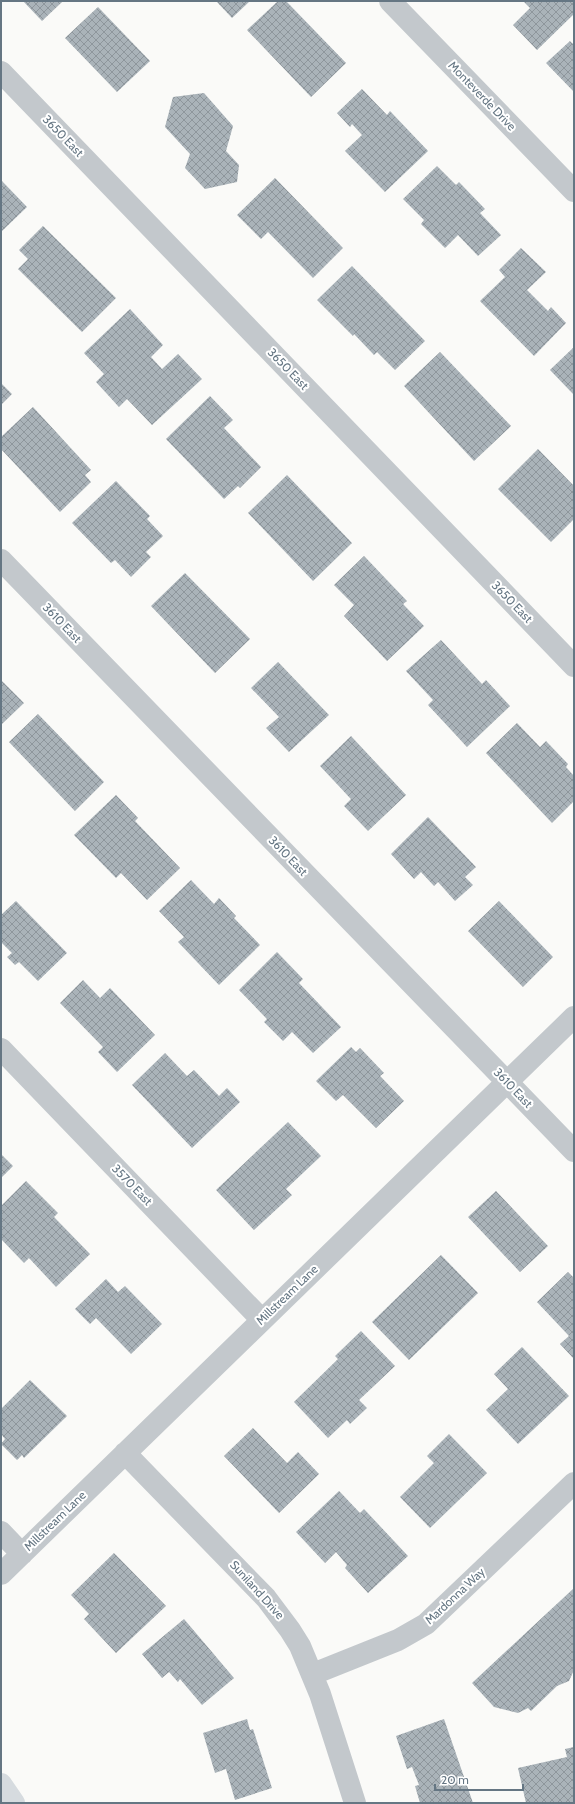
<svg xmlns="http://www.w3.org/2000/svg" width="575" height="1804" font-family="Cabin,sans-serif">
  <defs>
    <pattern id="building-cross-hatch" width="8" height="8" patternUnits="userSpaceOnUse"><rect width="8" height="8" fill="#aab3b9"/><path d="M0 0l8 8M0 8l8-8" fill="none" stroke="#8e969c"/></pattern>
  </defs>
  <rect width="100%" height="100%" fill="#fafaf8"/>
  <path fill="url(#building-cross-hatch)" d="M23,1h40l-21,20z
    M216,1h34l-18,17z
    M278,1h8l60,62 -35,34 -64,-67z
    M523,1h51v13l-37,36 -24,-25 17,-17z
    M98,7l52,54 -33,31 -52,-54z
    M570,41l4,4v47l-28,-29z
    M362,89l25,26 3,-4 38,40 -43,41 -40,-41 17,-16 -10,-11 -2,3 -13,-14z
    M204,93l29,33 -7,25 13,14 -2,17 -32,7 -20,-21 5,-14 -25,-27 8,-30z
    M437,166l19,19 3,-3 26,27 -5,4 21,22 -23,21 -20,-21 -13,13 -24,-24 3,-4 -21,-21z
    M275,178l68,70 -30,30 -45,-46 -7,7 -24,-24z
    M1,180l26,27 -26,25z
    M43,226l73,72 -34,34 -64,-63 10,-10 -9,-9z
    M521,248l25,24 -19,18 21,21 3,-4 15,16 -32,33 -54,-55 25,-24 -6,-7z
    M352,266l73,75 -30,29 -18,-18 -3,3 -20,-21 -1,2 -36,-36z
    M130,309l33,36 -12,12 11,12 16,-15 24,25 -50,46 -25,-26 -8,8 -23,-25 8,-8 -20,-21z
    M574,347v48l-24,-25z
    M440,352l71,74 -37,35 -70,-75z
    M1,383l11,11 -11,11z
    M210,396l23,24 -9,8 37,39 -21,21 -2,-2 -14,13 -58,-60z
    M33,407l58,63 -6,5 6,7 -31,30 -59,-63v-12z
    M538,449l36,37v33l-23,23 -53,-53z
    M287,475l65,68 -39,38 -65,-68z
    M116,481l34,35 -3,3 16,17 -17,16 5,5 -20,20 -16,-17 -4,3 -39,-40z
    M364,556l43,45 -4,3 21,22 -37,35 -43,-45 10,-11 -20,-20z
    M185,573l65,66 -35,34 -64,-67z
    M441,640l41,44 4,-4 24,26 -43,41 -39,-42 5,-5 -27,-29z
    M278,662l51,53 -40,37 -23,-24 13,-11 -28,-29z
    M1,680l23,23 -23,22z
    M38,714l66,68 -29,29 -66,-69z
    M517,723l23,24 6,-6 22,23 -2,3 8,9v25l-22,22 -66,-70z
    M351,736l55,59 -38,36 -24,-25 7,-7 -31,-33z
    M116,795l22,23 -3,3 45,47 -33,32 -26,-27 -5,5 -42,-43z
    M428,817l48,50 -11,10 8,8 -18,16 -17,-19 -4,4 -13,-14 -7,7 -23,-25z
    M191,880l23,24 5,-6 17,18 -2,2 26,27 -41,40 -41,-43 6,-5 -25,-26z
    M16,901l51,52 -29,28 -19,-19 -4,3 -8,-8 5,-4 -11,-11v-27z
    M499,901l54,56 -30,30 -55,-56z
    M277,952l26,27 -4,4 42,44 -28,26 -21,-21 -9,9 -19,-19 3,-3 -28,-29z
    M83,980l17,18 10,-10 45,47 -38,37 -19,-20 5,-5 -43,-44z
    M351,1047l5,5 4,-4 24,25 -4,3 24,25 -28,27 -33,-33 -7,6 -20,-20z
    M165,1053l22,23 7,-6 25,26 8,-8 13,14 -48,46 -60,-63z
    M288,1122l33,34 -35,33 6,6 -38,35 -38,-40z
    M1,1154l12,12 -12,12z
    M26,1181l32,32 -4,4 36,37 -34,33 -27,-29 -5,5 -23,-24v-33z
    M496,1191l52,55 -28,26 -52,-55z
    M441,1255l37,38 -69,67 -37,-38z
    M568,1272l6,6v81l-14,-15 9,-8 -32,-34z
    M106,1279l12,13 7,-6 37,38 -31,30 -35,-36 -6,6 -15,-15z
    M361,1331l34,35 -36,34 8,8 -17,16 -3,-4 -19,18 -34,-36 44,-43 -3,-3z
    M522,1347l47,49 -51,48 -32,-34 22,-21 -14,-15z
    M30,1380l37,36 -43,42 -2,-3 -5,5 -16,-16 4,-5 -4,-5v-25z
    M253,1428l34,35 11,-11 21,22 -40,39 -55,-57z
    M449,1434l38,39 -57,55 -30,-31 34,-34 -7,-7z
    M339,1491l21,22 4,-4 44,47 -40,37 -23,-25 2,-3 -11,-13 -11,11 -29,-31z
    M114,1553l52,53 -50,47 -32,-34 5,-5 -18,-19z
    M574,1588v82l-5,11 -12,5 -26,25 -3,-3 -10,5 -24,-6 -22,-24z
    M184,1619l50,59 -32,27 -22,-26 -2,3 -9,-10 -7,6 -20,-24z
    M247,1719l3,11 3,-1 19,59 -37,12 -9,-31 -11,4 -12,-40z
    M444,1719l29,84h-53l-5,-17 4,-1 -7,-18 -5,2 -11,-33z
    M574,1747v56h-48l-8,-35 49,-11 -2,-8z"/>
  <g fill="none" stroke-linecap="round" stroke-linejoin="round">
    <path stroke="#c3c8cc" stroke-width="22" d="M390,1l184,190
      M1,72l573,594
      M1,560l573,591
      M1,1049l261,271
      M125,1453l141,145 24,32 10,16 20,48 35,109
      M1,1532l21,22
      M1,1574l573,-557
      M313,1674l85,-34 28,-16 148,-141"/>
    <path stroke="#d6dbdf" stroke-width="22" d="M1,1784l13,19"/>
  </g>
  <g text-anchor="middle" stroke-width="4" stroke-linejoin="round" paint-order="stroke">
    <g font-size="12" fill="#657683" stroke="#fff">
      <text transform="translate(482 96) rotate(46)" y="4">Monteverde Drive</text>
      <text transform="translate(63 136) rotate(46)" y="4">3650 East</text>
      <text transform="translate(288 369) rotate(46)" y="4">3650 East</text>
      <text transform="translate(512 602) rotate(46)" y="4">3650 East</text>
      <text transform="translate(62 623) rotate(46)" y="4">3610 East</text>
      <text transform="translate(288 856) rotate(46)" y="4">3610 East</text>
      <text transform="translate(513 1088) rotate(46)" y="4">3610 East</text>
      <text transform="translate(132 1185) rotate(46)" y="4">3570 East</text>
      <text transform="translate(287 1295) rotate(-44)" y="4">Millstream Lane</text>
      <text transform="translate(55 1521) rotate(-44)" y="4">Millstream Lane</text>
      <text transform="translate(257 1590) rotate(48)" y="4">Suniland Drive</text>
      <text transform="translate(455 1596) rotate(-43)" y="4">Mardonna Way</text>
    </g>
  </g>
  <rect width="575" height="1804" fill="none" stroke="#657683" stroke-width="4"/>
  <path d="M435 1784v6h88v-6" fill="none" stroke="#657683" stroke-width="2"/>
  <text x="441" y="1784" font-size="12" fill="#657683" stroke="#ffffff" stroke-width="3" paint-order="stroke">20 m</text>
</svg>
